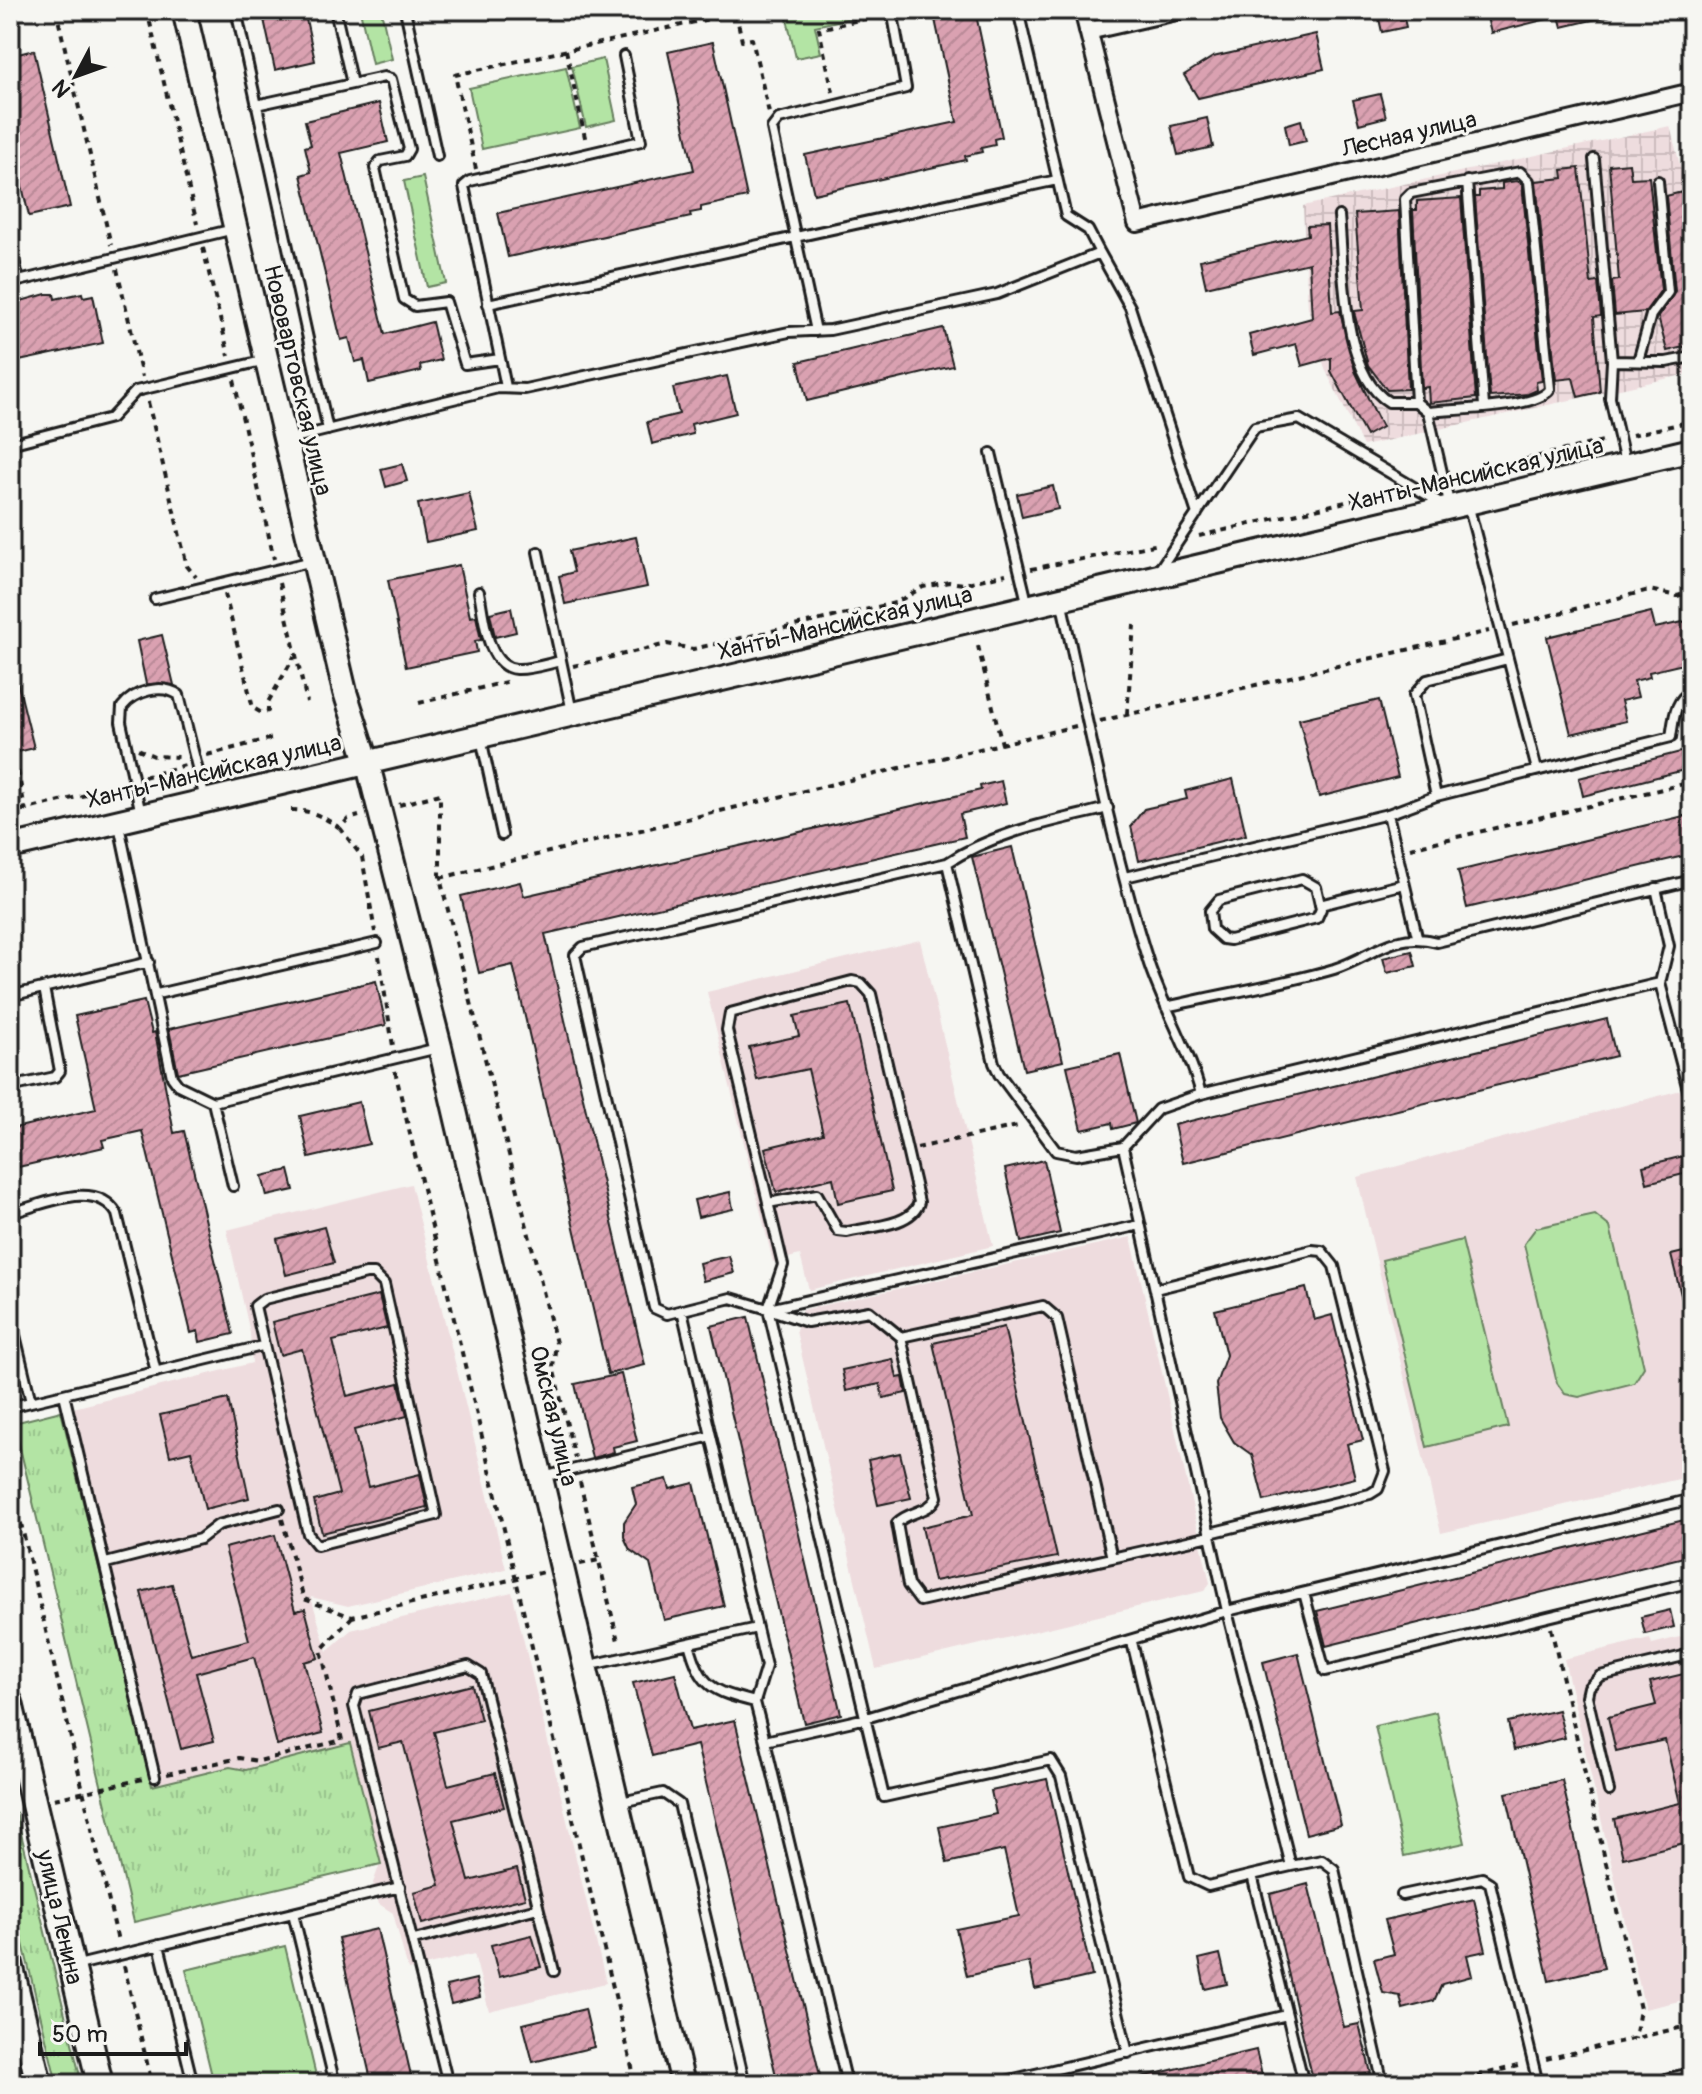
<svg xmlns="http://www.w3.org/2000/svg" width="1702" height="2094" font-family="Pangolin,sans-serif">
  <defs>
    <pattern id="industrial-grid" width="8" height="8" patternUnits="userSpaceOnUse" patternTransform="scale(2)"><rect width="8" height="8" fill="#eedcde"/><path d="M0 4h8M4 0v8" fill="none" stroke="#ccbcbe"/></pattern>
    <pattern id="grass-tufts" width="24" height="20" patternUnits="userSpaceOnUse" patternTransform="scale(2)"><rect width="24" height="20" fill="#b3e4a4"/><path d="M3 7l-1-3M5 7V3M7 7l1-3M15 17l-1-3M17 17v-4M19 17l1-3" fill="none" stroke="#99c38d"/></pattern>
    <pattern id="building-hatch" width="6" height="6" patternUnits="userSpaceOnUse" patternTransform="scale(2)"><rect width="6" height="6" fill="#daa1b1"/><path d="M-1 1l2-2M0 6l6-6M5 7l2-2" fill="none" stroke="#ba8a98"/></pattern>
  </defs>
  <rect width="100%" height="100%" fill="#f6f6f2"/>
  <filter id="ink" filterUnits="userSpaceOnUse"><feTurbulence type="fractalNoise" baseFrequency=".0125" numOctaves="2"/><feDisplacementMap in="SourceGraphic" scale="16" xChannelSelector="R" yChannelSelector="G"/><feConvolveMatrix kernelMatrix="1 2 1 2 8 2 1 2 1" color-interpolation-filters="sRGB"/></filter>
  <g filter="url(#ink)">
    <path fill="#eedcde" d="M920,940l73,306 -184,44 -9,-35 -27,7 -66,-270z
      M1692,1087v389l-251,57 -84,-356z
      M411,1184l95,385 -158,37 -37,-9 16,54 24,-21 161,-38 94,391 -117,28 -15,-57 -66,16 -15,-57 -14,-9 -6,-21 7,-19 -246,58 -120,-499 238,-60 -2,-30 -23,-103z
      M1131,1237l79,346 -6,8 -328,78 -80,-338 6,-21z
      M1692,1634v364l-47,11 -81,-350 86,-21 2,6z"/>
    <path fill="url(#industrial-grid)" d="M1670,126l22,86v161l-329,73 -38,-77 -17,-62 -5,-101z"/>
    <path fill="url(#grass-tufts)" stroke="#688060" stroke-width="2" d="M61,1411l91,375 78,-19 16,3 104,-27 31,121 -247,58 -120,-499z
      M16,1813l66,271h-25l-47,-194v-76z"/>
    <path fill="#b3e4a4" stroke="#688060" stroke-width="2" d="M360,10h21l11,49 -20,5z
      M785,10h78l1,5 -49,11 6,27 -25,5z
      M603,59l13,61 -30,7 -14,-61z
      M566,67l14,61 -98,21 -13,-61z
      M423,177l23,106 -19,4 -23,-106z
      M1595,1215l15,12 34,140 -10,16 -55,14 -14,-3 -8,-11 -33,-139 12,-16z
      M1462,1240l46,187 -81,20 -45,-187z
      M1436,1712l29,131 -61,13 -29,-130z
      M285,1946l33,138h-104l-28,-114z"/>
    <path fill="url(#building-hatch)" stroke="#1c1c1c" stroke-width="2" d="M262,10h42l11,51 -40,9z
      M933,10h42l27,127 -8,2 1,6 -14,3 1,4 -17,4 1,4 -152,34 -9,-39 152,-33z
      M1377,10h25l4,17 -24,5z
      M1485,10h123l1,6 -47,11 -3,-11 -68,17z
      M1316,34l8,35 -126,29 -14,-23 29,-18z
      M713,42l34,155 -46,10v4l-11,2 1,4 -183,40 -10,-44 196,-43 -26,-118z
      M34,50l36,157 -41,9 -19,-81v-79z
      M1380,94l6,23 -27,7 -6,-24z
      M379,103l9,39 -47,11 44,181 47,-12 9,38 -21,5 1,6 -52,12 -5,-23 -9,2 -6,-24 -8,2 -40,-165 10,-3 -6,-25 6,-2 -6,-24z
      M1207,118l6,29 -35,8 -7,-29z
      M1301,120l5,21 -17,4 -4,-20z
      M1629,163l2,15 18,-1 12,113 -16,22 -30,3 -3,-34 7,-1 -10,-115z
      M1579,168l12,115 7,-1 3,34 -7,1 6,75 -22,5 -5,-19 -17,2 -20,-199 27,-3 -1,-8z
      M1517,181l5,3 20,197 -6,1 1,8 -9,4 -38,3 -15,-200h4v-6l23,-2v-6z
      M1682,192l10,45v108l-25,6 -9,-34 17,-26 -9,-95z
      M1461,198l15,200 -47,5 -1,-16 -6,1 -9,-178h4v-9z
      M1399,211l9,178 -21,1 -19,-25 -13,-49 -1,-5 9,-1 -8,-96z
      M1327,225l5,87 8,-1 15,60 27,56 -16,9 -35,-65v-13l-29,8 -6,-22 -42,11 -5,-20 63,-17 -3,-55 -103,24 -6,-27 108,-25 -1,-9z
      M82,293l1,4 10,-2 10,48 -93,20v-59l36,-10h8l1,5z
      M943,328l10,38 -146,35 -9,-39z
      M727,376l9,37 -45,11 2,10 -41,10 -5,-22 32,-8 -6,-26z
      M402,464l5,17 -21,6 -5,-18z
      M1053,486l5,23 -36,8 -5,-23z
      M469,493l9,38 -52,11 -8,-38z
      M636,537l11,50 -82,17 -6,-28 15,-4 -5,-21z
      M459,565l11,52 6,-1 5,24 -6,1 2,11 -71,15 -18,-87z
      M511,608l5,24 -21,5 -5,-24z
      M1651,612l4,16 37,-8v42l-43,10 1,5 -16,4 4,16 -17,4 5,20 -55,13 -24,-97z
      M162,635l12,50 -28,-1 -9,-43z
      M10,676h6l18,72 -24,6z
      M1379,700l19,77 -79,20 -20,-78z
      M1692,749v19l-109,28 -4,-18z
      M1233,779l13,56 -107,26 -8,-35 13,-17 43,-10 -2,-8z
      M1001,781l5,22 -46,11 5,23 -420,97 100,431 -37,9 -95,-409 -34,8 -18,-77 59,-14 4,14 457,-106 -1,-4z
      M1692,814v40l-225,54 -9,-37z
      M1012,847l51,214 -39,9 -52,-213z
      M1412,951l4,15 -29,7 -4,-15z
      M376,981l10,44 -208,48 -9,-44z
      M144,1001l8,32 3,-1 19,101 10,-2 49,203 -33,8 -2,-11 -7,2 -49,-202 -40,9 2,7 -94,22v-40l86,-20 -21,-93z
      M850,1004l42,187 -54,12 -5,-25 -57,14 -11,-44 58,-14 -15,-65 -51,11 -8,-33 50,-11 -5,-20z
      M1607,1019l9,37 -433,107 -9,-38z
      M1120,1054l16,69 -23,6 -1,-6 -30,7 -15,-64z
      M359,1102l10,42 -60,14 -9,-42z
      M1692,1154v18l-45,11 -4,-17z
      M1044,1160l16,73 -39,9 -16,-73z
      M289,1170l5,20 -27,6 -5,-20z
      M730,1192l3,17 -35,8 -4,-17z
      M324,1227l10,36 -48,12 -9,-36z
      M1692,1250v64l-6,1 -15,-60z
      M729,1256l5,17 -31,8 -4,-18z
      M1306,1288l8,32 18,-5 31,125 -16,4 8,34 -91,23 -12,-46 -18,-13 -14,-24 -4,-34 10,-29 -11,-45z
      M379,1295l8,33 -54,13 14,55 52,-13 8,33 -53,14 14,57 52,-13 7,33 -105,26 -8,-32 25,-7 -37,-145 -22,6 -8,-33z
      M748,1317l93,397 -37,9 -93,-397z
      M1004,1327l53,230 -123,24 -12,-54 51,-12 -40,-172z
      M893,1359l4,19 6,-1 3,16 -23,5 -3,-14 -34,7 -4,-21z
      M621,1374l16,67 -24,6 1,5 -22,6 -17,-74z
      M228,1399l21,99 -44,11 -14,-58 -21,5 -10,-41z
      M900,1453l11,45 -33,7 -10,-45z
      M667,1479l3,10 24,-6 30,123 -60,14 -14,-56 -20,-14 -6,-13v-15l12,-18 -4,-17z
      M1692,1518v37l-366,91 -9,-35z
      M275,1535l20,76 10,-2 13,49 -14,4 19,71 -46,12 -23,-88 -58,16 18,68 -33,8 -40,-157 31,-8 19,71 58,-15 -24,-92z
      M1670,1610l4,17 -29,7 -4,-17z
      M1298,1653l43,172 -35,9 -43,-172z
      M1692,1672v169l-69,17 -9,-39 66,-16 -15,-63 -49,11 -8,-34 48,-12 -6,-23z
      M675,1673l15,57 45,-10 87,364h-44l-81,-339 -45,11 -19,-73z
      M472,1685l9,35 -47,12 14,53 47,-12 9,34 -51,13 16,61 48,-12 8,29 -103,26 -8,-32 26,-7 -37,-143 -25,6 -9,-37z
      M1558,1710l7,28 -51,12 -6,-28z
      M1047,1779l45,197 -57,13 -6,-27 -62,14 -11,-47 63,-13 -15,-66 -57,13 -8,-36 57,-13 -5,-23z
      M1562,1780l42,188 -55,13 -43,-188z
      M1308,1884l36,143 15,-3 12,49 -45,11h-12l-44,-190z
      M1474,1899l12,52 -19,4 5,21 -30,8 -8,17 -31,8 -3,-13 -17,-3 -9,-34 20,-5 -9,-34z
      M377,1929l36,155h-41l-34,-146z
      M532,1935l9,32 -42,10 -8,-32z
      M1220,1954l7,30 -22,5 -6,-30z
      M476,1979l4,18 -29,7 -5,-18z
      M585,2009l9,38 -61,15 -10,-38z
      M1256,2050l8,34h-127v-6z"/>
    <g fill="none" stroke-linecap="round" stroke-linejoin="round">
      <g stroke="#1c1c1c" stroke-width="14">
        <path id="service" d="M236,10l92,420
          M335,10l17,74
          M405,10l32,146
          M256,105l128,-28 7,2 18,70 -4,7 -25,5 -5,7 29,131 11,7 31,-4 19,62 35,-5
          M1594,159l18,202 -2,37 15,65
          M1467,181l17,225
          M1339,216c5,50 2,158 50,186h27l12,10 22,95
          M10,243l9,38 215,-52
          M1100,253l30,54 67,207
          M488,304l569,-124
          M816,331l-44,-203 7,-9 127,-31 -14,-78
          M1612,361l54,1 26,-5
          M1638,361l13,-46 17,-23 -10,-111
          M506,387l-42,-201 6,-5 171,-40 -17,-85
          M1416,402l-11,-203 6,-6 109,-21 9,9 21,208c-12,20 -97,20 -122,23
          M286,440l212,-52 27,1 264,-57 41,-2 167,-36 103,-41 -12,-23 -22,-14 -48,-206
          M10,444l101,-26 25,-27 130,-31
          M991,453l37,153
          M1468,504l69,266
          M538,552l34,160
          M1159,570l96,-143 44,-8 145,86
          M479,592c5,23 7,75 37,77 14,1 31,-5 45,-8
          M155,599l158,-38
          M1061,600c27,121 50,245 88,364 15,45 40,84 52,130l-43,15 -35,38 104,464 64,255 -39,9 35,140
          M481,738l21,97
          M1436,796l-22,-101 13,-15 81,-21
          M1108,808c-56,14 -112,23 -161,55l-364,84 -8,8 79,353 13,6 64,-16 37,11 116,488 167,-37 10,16 67,277
          M141,814l-20,-92 1,-15c12,-16 40,-24 57,-12l26,104
          M1388,814l29,122
          M119,825l53,252 6,8 35,17 225,-54
          M947,863l47,200 5,11 57,77 20,4 47,-8
          M1125,877l263,-63 48,-18 235,-59c3,-18 3,-37 21,-46
          M1302,879l14,8 5,22 -4,9 -87,22 -7,-1 -11,-10 -2,-18 9,-11z
          M1320,905l84,-21
          M1660,983l32,122
          M157,994l220,-51
          M10,996l139,-34
          M1166,1007c55,-13 113,-22 168,-38 38,-12 59,-39 103,-27l255,-62
          M10,1087l45,-10 5,-6 -16,-83
          M1201,1094l459,-111 9,-37 -13,-58
          M213,1102l20,84
          M10,1213c33,-8 86,-35 107,1l39,158
          M366,1274h8l10,10 52,231 -119,30 -9,-11 -53,-228 9,-7z
          M1155,1289l157,-39 10,1 12,15 51,205 -7,18 -8,5 -160,39
          M768,1309l15,-44 -56,-235 3,-17 122,-32 9,2 10,11 48,208c-6,24 -51,25 -72,30l-9,-1 -21,-37 -49,9
          M768,1309l39,13 62,-11 32,26 142,-31 14,12 55,240
          M769,1309l371,-84
          M10,1314l21,88
          M901,1337l36,160c-8,17 -28,13 -40,26l11,62 12,16 290,-65
          M64,1394l91,383
          M10,1407l252,-61
          M543,1477l168,-41 -29,-126
          M106,1563l94,-24 18,-14 61,-16
          M1304,1593l21,78 367,-89
          M1132,1642l57,235 19,9 44,-11
          M689,1643l68,-15 -46,-192
          M586,1666l103,-23c12,44 22,48 66,59l10,39 101,-23 361,-107 465,-112
          M755,1702l11,-36 -9,-38
          M765,1741l82,343
          M1609,1791l-22,-95 2,-9 11,-11 92,-22
          M621,1802l42,-9 16,11 66,280
          M1291,1866l31,-6 12,9 48,211 -14,4
          M1402,1895l80,-17 8,5 48,201
          M293,1913l42,171
          M414,1940l124,-32
          M159,1945l34,139
          M74,1966l326,-79
          M448,2084l-94,-378 4,-12 110,-28 13,8 73,297
          M993,2084l294,-69 17,69"/>
      </g>
      <g stroke="#1c1c1c" stroke-width="22">
        <path id="minor" d="M1083,10l54,213 555,-131
          M1088,31l93,-21"/>
      </g>
      <g stroke="#1c1c1c" stroke-width="26">
        <path id="tertiary" d="M1670,2084l22,-5"/>
      </g>
      <g stroke="#1c1c1c" stroke-width="28">
        <path id="secondary" d="M184,10l161,682 22,69 73,286 243,1037
          M10,847l1682,-397"/>
      </g>
      <g stroke="#1c1c1c" stroke-width="30">
        <path id="primary" d="M10,1703l90,381
          M10,1964l29,120"/>
      </g>
      <path stroke="#1c1c1c" stroke-width="4" stroke-dasharray="6 6" stroke-linecap="butt" d="M56,10l55,235
        M147,10l50,214
        M566,50l20,92
        M833,92l-14,-63 49,-11 -1,-8
        M476,169l-21,-94 281,-62 6,28 10,-2 17,74
        M203,248l26,108
        M117,269l25,108
        M234,380l40,179
        M148,402l39,164 9,11
        M1632,435l60,-14
        M1456,476l151,-36
        M1199,536l194,-45
        M1031,569l128,-25
        M279,583l28,119
        M963,584l4,18
        M225,594l28,114 9,5 6,-2v-9l26,-45
        M1513,625l136,-35 28,6 15,-4
        M978,646l24,98
        M573,666l94,-22 26,5 202,-46 28,-16 26,-5 14,2 43,-10
        M419,703l91,-22
        M1127,714l7,-89
        M1100,721l389,-90
        M138,749l16,7 26,1
        M207,755l66,-17
        M18,771l7,38
        M144,777l41,-12
        M399,805l41,-11v84l116,465 -3,24 22,91
        M291,810c20,0 33,7 49,18l8,-9 11,-3
        M10,813l114,-27
        M340,828l22,29 13,75
        M1410,848l282,-66
        M440,878l636,-152
        M379,956l14,90
        M395,1071l241,1013
        M917,1148l105,-23
        M10,1476l108,465
        M580,1482l39,163
        M282,1519l22,80 48,18 192,-45
        M580,1564l19,-4
        M1551,1628l89,381 -5,30
        M167,1774l72,-16 20,3 83,-21 -21,-90 31,-33
        M54,1799l89,-20
        M124,1966l28,118
        M1546,2059l146,-34
        M1442,2084l80,-19"/>
      <use href="#service" stroke="#f6f6f2" stroke-width="8"/>
      <use href="#minor" stroke="#f6f6f2" stroke-width="16"/>
      <use href="#tertiary" stroke="#f6f6f2" stroke-width="20"/>
      <use href="#secondary" stroke="#f6f6f2" stroke-width="22"/>
      <use href="#primary" stroke="#f6f6f2" stroke-width="24"/>
    </g>
  </g>
  <g text-anchor="middle" stroke-width="6" stroke-linejoin="round" paint-order="stroke">
    <g font-size="24" fill="#1c1c1c" stroke="#f6f6f2">
      <text transform="translate(1409 134) rotate(-13)" y="8">Лесная улица</text>
      <text transform="translate(298 380) rotate(77)" y="8">Нововартовская улица</text>
      <text transform="translate(1476 474) rotate(-13)" y="8">Ханты-Мансийская улица</text>
      <text transform="translate(845 623) rotate(-13)" y="8">Ханты-Мансийская улица</text>
      <text transform="translate(214 771) rotate(-13)" y="8">Ханты-Мансийская улица</text>
      <text transform="translate(554 1416) rotate(77)" y="8">Омская улица</text>
      <text transform="translate(60 1917) rotate(77)" y="8">улица Ленина</text>
    </g>
  </g>
  <rect width="1702" height="2094" fill="none" stroke="#f6f6f2" stroke-width="40"/>
  <rect x="20" y="20" width="1662" height="2054" fill="none" stroke="#1c1c1c" stroke-width="3" filter="url(#ink)"/>
  <g transform="translate(76 76) rotate(229)" stroke="#f6f6f2" stroke-width="6" paint-order="stroke">
  <path d="M0-6L14 30L0 20L-14 30Z" fill="#1c1c1c"/>
  <text y="-12" font-size="22" font-weight="bold" text-anchor="middle" fill="#1c1c1c">N</text>
  </g>
  <path d="M40 2042v12h146v-12" fill="none" stroke="#1c1c1c" stroke-width="4"/>
  <text x="52" y="2042" font-size="24" fill="#1c1c1c" stroke="#f6f6f2" stroke-width="6" paint-order="stroke">50 m</text>
</svg>
